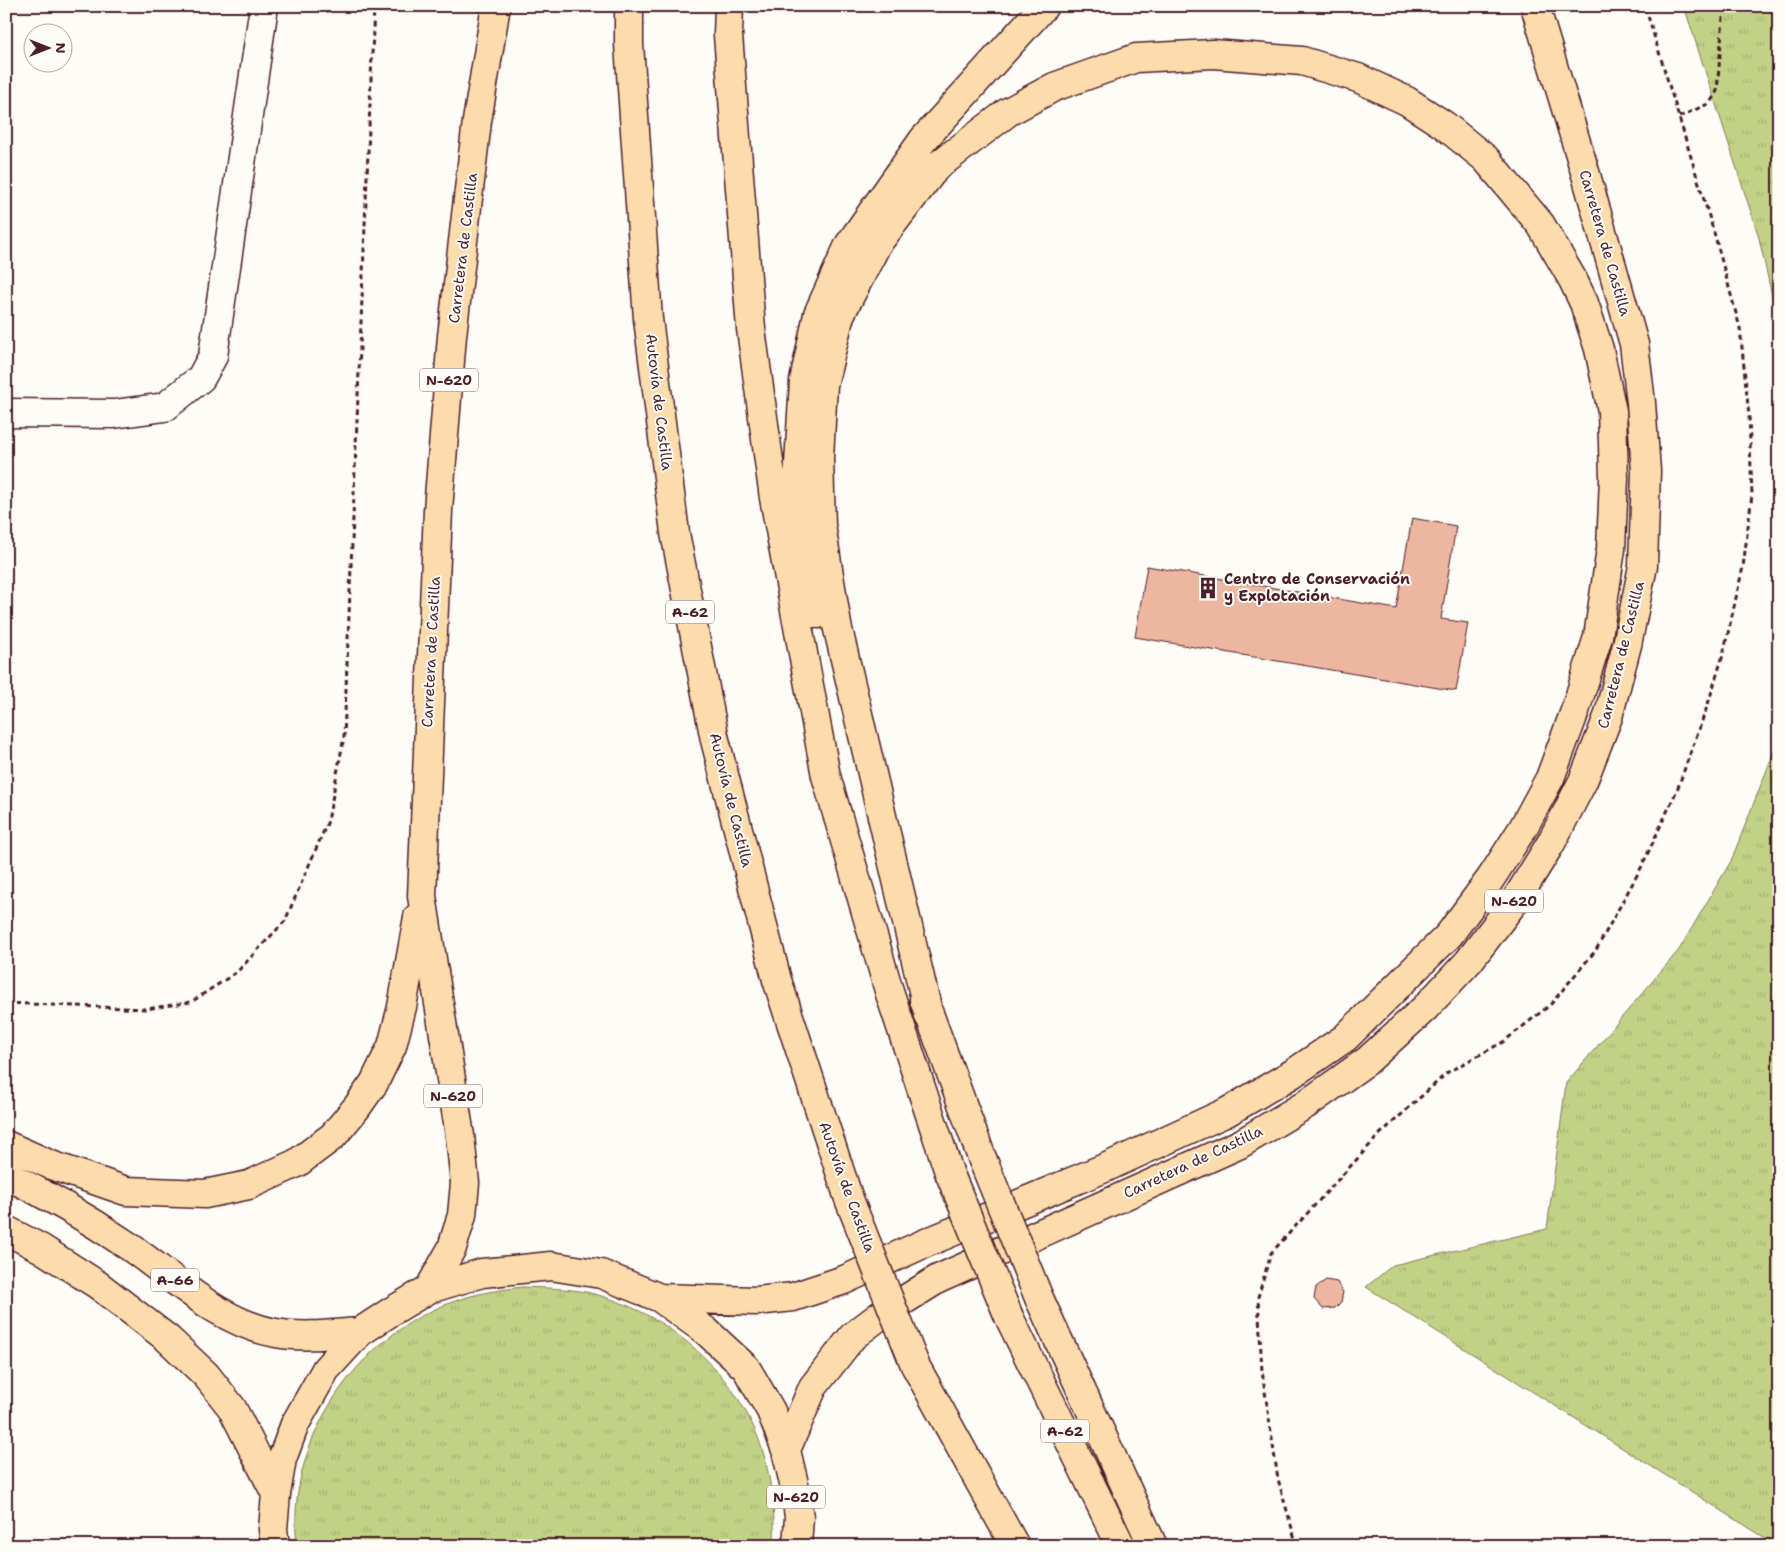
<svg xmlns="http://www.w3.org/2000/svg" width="1785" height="1552" font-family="'Shantell Sans',sans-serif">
  <defs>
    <pattern id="grass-tufts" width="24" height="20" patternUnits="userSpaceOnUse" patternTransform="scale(1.25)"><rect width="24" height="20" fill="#c1d186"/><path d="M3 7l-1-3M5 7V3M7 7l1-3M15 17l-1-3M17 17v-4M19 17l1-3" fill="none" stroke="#a7b374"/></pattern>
  </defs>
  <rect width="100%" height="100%" fill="#fdfcf7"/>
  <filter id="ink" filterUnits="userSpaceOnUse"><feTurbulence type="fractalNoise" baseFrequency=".02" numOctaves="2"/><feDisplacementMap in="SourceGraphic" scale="10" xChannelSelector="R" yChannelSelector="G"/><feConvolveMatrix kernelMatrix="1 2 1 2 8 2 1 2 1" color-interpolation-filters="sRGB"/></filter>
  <g filter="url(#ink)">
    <path fill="url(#grass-tufts)" stroke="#867858" d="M1684,6h95v321l-21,-93z
      M1779,739v807h-1l-412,-259 27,-22 154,-36 19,-146 113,-133 52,-89z
      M522,1287c23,1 46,1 68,6 77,18 150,82 173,159 9,31 12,61 11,94h-477c-12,-105 60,-211 158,-245 22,-8 44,-11 67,-14z"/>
    <path fill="#ecb6a0" stroke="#4a1f2b" d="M1412,518l44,8 -15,93 27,4 -12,68 -321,-54 12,-71 249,43z
      M1326,1280l11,2 6,10 -2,10 -6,6 -12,1 -9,-10 2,-12z"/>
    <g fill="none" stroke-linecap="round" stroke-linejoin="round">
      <g stroke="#4a1f2b" stroke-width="31">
        <path id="minor" d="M6,413l108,1 51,-7 36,-29 12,-22 51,-350"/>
      </g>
      <g stroke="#4a1f2b" stroke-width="31">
        <path id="highway" d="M629,6v38l19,275 27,214 40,207 62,240 72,219
          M729,6l-1,29 23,294 23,169 52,278 64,218 59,178
          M818,614l-11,-51 -10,-66 7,-116 14,-67 31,-69 74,-105 121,-134
          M924,1000l58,158
          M6,1145l45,20 75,26 79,3 44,-9 48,-22 36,-27 24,-29 17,-24 18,-37 10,-39 16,-90
          M6,1175c41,20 81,43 118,68 48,32 94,80 152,90 28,5 56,1 84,-1
          M6,1230l36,19 56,36 70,54 38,36 26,33 44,86
          M429,1289l23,-41 10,-33 3,-32 -5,-47 -38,-240 16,-386 14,-174 25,-215 19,-115
          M660,1298l96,3 37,-4 51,-17 77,-35 186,-78 120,-55 65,-38 53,-36 104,-103 42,-57 32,-50 27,-50 25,-67 23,-74 13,-88 3,-71 -2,-67 -13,-62 -15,-46 -11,-23 -32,-55 -55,-66 -42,-34 -37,-24 -49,-23 -56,-17 -89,-7 -77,4 -82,29 -46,25 -72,55 -59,77 -37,71 -17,70 -4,73 2,67 16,100 92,391
          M1039,1298l114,248
          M1009,1317l112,229
          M915,1365l100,181
          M786,1450l27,-63 40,-51 29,-22 56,-35 302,-135 65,-39 62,-44 58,-53 44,-47 48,-63 34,-55 32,-62 25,-64 19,-72 16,-79 3,-95 -5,-68 -7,-59 -48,-169 -51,-169
          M275,1546l-2,-17 3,-35 6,-35 13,-35 31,-55 34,-37 32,-21 37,-22 53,-16 69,-7 50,8 59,24 46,33 40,37 25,43 15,39 9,38 4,29 -2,29"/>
      </g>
      <path stroke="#4a1f2b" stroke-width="3" stroke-dasharray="5 4" stroke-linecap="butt" d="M1679,117l31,-14 7,-12 7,-85
        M6,1003l140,6 45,-7 46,-30 48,-51 43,-100 16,-84 30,-731
        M1297,1546l-19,-67 -16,-108 -4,-74 13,-44 108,-118 69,-63 55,-30 47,-37 46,-55 45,-82 36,-78 31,-86 15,-49 20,-88 9,-72 -3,-79 -9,-88 -25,-92 -70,-230"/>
      <use href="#minor" stroke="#fdfcf7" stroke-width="28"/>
      <use href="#highway" stroke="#fcdcac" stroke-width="28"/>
      <g stroke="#4a1f2b" stroke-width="31" stroke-linecap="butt">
        <path id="highway-bridge" d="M982,1158l57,140
          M949,1172l60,145
          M849,1199l66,166"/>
      </g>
      <use href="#highway-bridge" stroke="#fcdcac" stroke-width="28"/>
    </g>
  </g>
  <defs>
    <g id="building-bare" transform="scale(1.725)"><path d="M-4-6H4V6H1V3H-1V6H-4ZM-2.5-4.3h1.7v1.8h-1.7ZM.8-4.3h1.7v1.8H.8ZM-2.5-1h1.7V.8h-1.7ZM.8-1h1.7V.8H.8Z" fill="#4a1f2b" stroke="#fdfcf7" stroke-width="2.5" paint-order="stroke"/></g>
  </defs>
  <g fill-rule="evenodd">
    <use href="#building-bare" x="1208" y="588"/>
  </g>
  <g text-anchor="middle" stroke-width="4" stroke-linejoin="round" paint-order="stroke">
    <g fill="#fdfcf7" stroke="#806168" stroke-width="1">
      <rect x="420" y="368.5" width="58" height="23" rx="4"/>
      <rect x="666" y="600.5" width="48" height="23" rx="4"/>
      <rect x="1485" y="889.5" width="58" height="23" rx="4"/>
      <rect x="424" y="1084.5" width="58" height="23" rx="4"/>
      <rect x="151" y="1268.5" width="48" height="23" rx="4"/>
      <rect x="1041" y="1419.5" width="48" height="23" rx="4"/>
      <rect x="767" y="1485.5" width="58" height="23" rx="4"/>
    </g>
    <g font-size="14" font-weight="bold" fill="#4a1f2b">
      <text x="449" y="385">N-620</text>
      <text x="690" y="617">A-62</text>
      <text x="1514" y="906">N-620</text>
      <text x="453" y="1101">N-620</text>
      <text x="175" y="1285">A-66</text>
      <text x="1065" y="1436">A-62</text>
      <text x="796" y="1502">N-620</text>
    </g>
    <g font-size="15" fill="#4a1f2b" stroke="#fdfcf7">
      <text transform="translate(1605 243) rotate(74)" y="5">Carretera de Castilla</text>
      <text transform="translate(463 248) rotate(-83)" y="5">Carretera de Castilla</text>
      <text transform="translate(659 402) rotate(83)" y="5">Autovía de Castilla</text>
      <text transform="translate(431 652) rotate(-87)" y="5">Carretera de Castilla</text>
      <text transform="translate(1621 655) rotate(-76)" y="5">Carretera de Castilla</text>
      <text transform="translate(731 800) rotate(76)" y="5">Autovía de Castilla</text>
      <text transform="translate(1193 1162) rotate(-25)" y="5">Carretera de Castilla</text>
      <text transform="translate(847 1187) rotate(70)" y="5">Autovía de Castilla</text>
    </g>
    <g font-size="15" font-weight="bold" fill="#4a1f2b" stroke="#fdfcf7" text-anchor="start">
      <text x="1224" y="584">Centro de Conservación<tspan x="1224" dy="17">y Explotación</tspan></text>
    </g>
  </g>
  <rect width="1785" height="1552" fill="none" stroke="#fdfcf7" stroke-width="25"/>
  <rect x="12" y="12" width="1760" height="1527" fill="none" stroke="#4a1f2b" stroke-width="2" filter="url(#ink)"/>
  <g transform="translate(48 48) rotate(90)"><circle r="24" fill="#fdfcf7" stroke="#b5a4a5"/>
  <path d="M0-4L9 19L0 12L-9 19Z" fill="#4a1f2b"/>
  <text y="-8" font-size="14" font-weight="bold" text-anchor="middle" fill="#4a1f2b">N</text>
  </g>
</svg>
